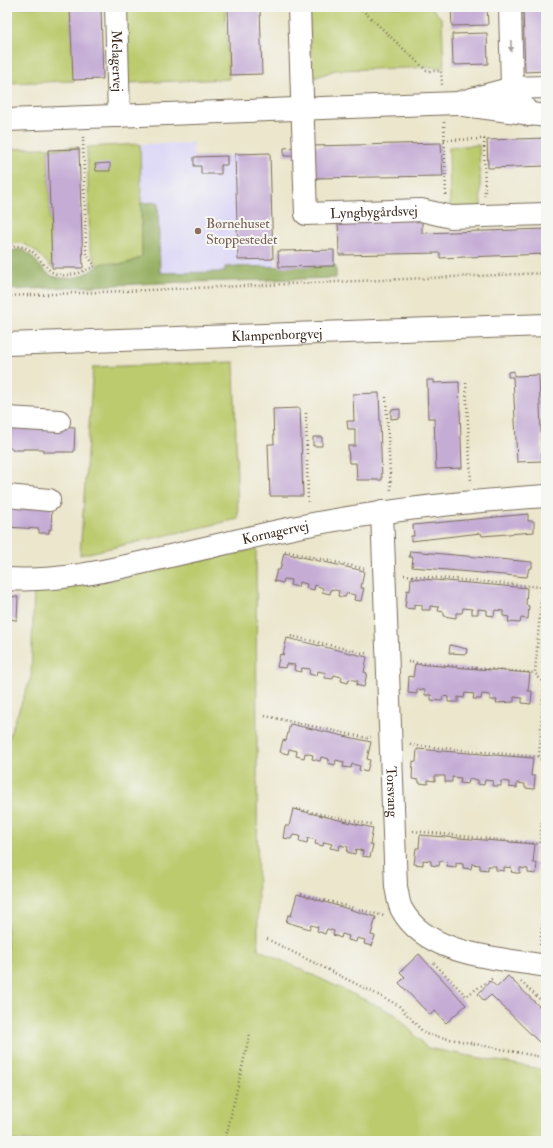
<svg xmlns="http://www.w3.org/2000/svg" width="553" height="1148" font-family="'IM FELL Double Pica',serif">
  <rect width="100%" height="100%" fill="#f6f6f2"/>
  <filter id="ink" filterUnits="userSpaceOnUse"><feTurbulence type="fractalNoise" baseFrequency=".025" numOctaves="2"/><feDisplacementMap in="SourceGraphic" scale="8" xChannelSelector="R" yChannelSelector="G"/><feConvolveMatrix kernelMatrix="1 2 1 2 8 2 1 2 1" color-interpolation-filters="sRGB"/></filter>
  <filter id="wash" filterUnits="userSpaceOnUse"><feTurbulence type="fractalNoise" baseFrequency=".012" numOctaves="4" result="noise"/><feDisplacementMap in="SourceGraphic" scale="16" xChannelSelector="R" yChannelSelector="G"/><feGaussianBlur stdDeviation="0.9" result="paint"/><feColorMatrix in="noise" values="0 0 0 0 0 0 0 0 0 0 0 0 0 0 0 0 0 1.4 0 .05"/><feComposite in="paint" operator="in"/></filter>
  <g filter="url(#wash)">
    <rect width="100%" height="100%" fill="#ebe6cc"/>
    <path fill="#dbd6f7" d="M193,143l1,23h7v8h20v-9h6v-9h8l3,103h38v7l-51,1v5l-65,1 -2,-71 -17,1 -1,-59z"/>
    <path fill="#bccb6e" stroke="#7c7a46" d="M7,7h63l4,74 -67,2z
      M124,7h101l4,72 -102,4z
      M309,7h122l11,12 2,48 -109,3 -21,8 -3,-3z
      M140,144l2,112c-11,9 -26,9 -40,7l-4,3 -8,-16 -3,-103z
      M479,145l2,62 -31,1 -1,-61z
      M79,147v2l-31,1 4,118c-11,-11 -27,-34 -45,-21v-98z
      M234,362l4,157 -158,36 13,-188z
      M256,549l2,400 137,65 32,34 119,22v71h-539v-399l24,-65 3,-89 57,-4z"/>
    <path fill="#95af61" stroke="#686c40" d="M158,202l2,71 65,-1v-5l111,-1v12l-177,5 -152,7v-36c24,-17 29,19 49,23 13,3 26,0 36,-7 4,-3 8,-6 13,-7 5,-1 5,0 9,1 8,2 22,-3 28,-8l-1,-53z"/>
    <g id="blocks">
      <path fill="#c5acd5" d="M70,7h31l2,72 -30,1z
        M228,7h32l2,67 -32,1z
        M451,7h36l1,18 -36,1z
        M523,7h23v64l-21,1z
        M487,33l1,31 -35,1 -1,-31z
        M546,138v28l-58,2 -1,-28z
        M441,143l2,33 -130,2 -1,-32z
        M296,147v9h-12v-8z
        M79,149l4,119h-31l-4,-118z
        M270,153l3,106 -35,1 -3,-106z
        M227,156v9h-6v9h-20v-8h-7v-9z
        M110,163v8h-14l-1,-7z
        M422,214v19l124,-4v25l-106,4v-5l-101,2 -1,-38z
        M334,250v16l-55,1 -1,-16z
        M514,371v5l25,-1 3,86 -25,1 -4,-85h-5v-5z
        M427,380h7v3l25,-1 3,86 -26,1 -2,-51h-6z
        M379,393l3,87h-25l-1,-17h-7l-1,-17h7v-17h-7l-1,-8h7l-1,-27z
        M300,408l3,88h-33l-2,-52h6l-1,-35z
        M400,409v9l-9,1v-9z
        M7,424l68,3 -1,25h-31v-3h-20v1h-11v-2h-5z
        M313,437h9v9h-9z
        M7,502l45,4 -1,24 -2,-1v4h-10v-4l-32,-2z
        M528,514v7h6v11l-52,4 -1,-3 -70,8v-5h3l-1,-11z
        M410,551l122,11v6h-3l-2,9 -115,-10 1,-10h-4z
        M284,553l80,18 -3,17h3l-3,13 -7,-1 1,-5 -8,-2 -2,4h-3l-4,-1 1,-5 -8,-2 -1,5 -8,-2 1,-4 -8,-3 -1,5 -8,-2 1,-4 -8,-2 -1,5 -8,-2 1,-5 -7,-1 -1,4 -9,-2 3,-11h3z
        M411,578l116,10 -1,17 3,1 -1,13 -7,-1 -1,5 -12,-1 1,-5 -6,-1v-5l-8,-1 -1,6 -7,-1v-5l-9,-1v5h-6v-5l-9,-1 -1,5h-6v5l-12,-2v-4l-6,-1 1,-4 -9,-1v4h-8v-5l-8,-1v5l-9,-1 2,-18 3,1z
        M7,596l11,1 -1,23 -10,-1z
        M287,638l80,19 -3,15 3,1 -3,14 -8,-2 2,-4 -9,-2 -1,4 -7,-2 1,-4 -8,-2 -1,4 -8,-1 1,-5 -8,-2 -1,5 -8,-2 1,-5 -8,-1 -1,4 -7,-2 1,-5 -9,-1 -1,4 -8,-1 3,-13 3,1z
        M450,645l17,4 -1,5 -17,-1z
        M415,664l115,9 -2,18h4l-1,13 -9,-1v-5l-8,-1v5l-18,1 1,-3h-7v-5l-8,-1 -1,5h-8l1,-5 -9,-1 -1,5 -6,-1v5h-10v-5l-5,-1 -1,5 -11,-1v-5h-6v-5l-8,-1v5l-9,-1 1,-17 4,1z
        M290,724l81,18 -4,17 3,1 -3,12 -8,-2 1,-4 -8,-2 -1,4 -8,-1 1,-5 -8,-2 -1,5 -7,-2 1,-4 -8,-2 -1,4 -8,-2 1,-4 -8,-2 -1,5 -8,-2 1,-5 -8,-2 -1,5 -8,-2 3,-12 3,1z
        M417,749l116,9 -2,18h4l-1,13 -9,-1v-4l-8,-1v5l-8,-1v-5l-8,-1v5h-9l1,-5 -8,-1 -1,5 -6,-1v-4l-9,-1 -1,5 -8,-1 1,-5 -9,-1v5h-7v-6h-10v5l-7,-1v4l-9,-1v-3l-7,-1 1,-18 3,1z
        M293,809l80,19 -3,16 3,1 -3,12 -8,-1 1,-5 -7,-2 -1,5 -8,-2 1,-5 -8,-2 -1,5 -4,-1 -5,-1 2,-4 -8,-2 -1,4 -8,-2 1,-4 -8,-2 -1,5 -8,-2 1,-5 -7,-1 -2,4 -8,-1 2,-12h4z
        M420,835l115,9 -2,19h4l-1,11 -8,-1v-4l-8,-1v5h-4l-5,-1 1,-4 -8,-1v4l-8,-1v-4h-8v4l-8,-1v-4l-8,-1 -1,5 -8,-1v-4l-7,-1v4l-9,-1 1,-4 -8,-1 -1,5 -8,-1v-4l-8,-1v5l-9,-1 2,-16h3z
        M297,894l79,23 -5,18 4,1 -3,10 -8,-2 1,-4 -8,-2 -1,4 -8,-2 1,-4 -7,-2 -1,4 -8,-3 1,-4 -7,-2 -2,5 -8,-3 1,-4 -7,-2 -1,4 -24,-7 2,-7 3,1z
        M419,954l47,51 -20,18 -11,-12 -5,4 -31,-32 6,-6 -5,-5z
        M508,976l38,37v23l-6,7 -49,-48 -7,6 -6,-7 12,-13 7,6z"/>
    </g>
  </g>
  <g filter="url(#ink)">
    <use href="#blocks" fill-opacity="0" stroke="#796c5b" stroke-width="1"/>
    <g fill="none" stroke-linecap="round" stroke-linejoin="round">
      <g stroke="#796c5b" stroke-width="24">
        <g id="minor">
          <path id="s1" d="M116,7l3,109"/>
          <path id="s2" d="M299,7l7,207 115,-4 30,7 95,-3"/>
          <path d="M510,7l2,81 17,27"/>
          <path d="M464,105l82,11"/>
          <path d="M7,120l450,-17 55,-15 34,-1"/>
          <path id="s3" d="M7,344l539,-19"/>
          <path d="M7,418l52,3"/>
          <path d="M7,496l42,4"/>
          <path id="s4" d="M382,512l14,375c2,7 2,17 6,23 25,46 98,48 144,56"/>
          <path id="s5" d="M7,579c49,3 99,-8 146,-19 40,-9 81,-19 121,-28 90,-20 181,-30 272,-36"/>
        </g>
      </g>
      <path stroke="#796c5b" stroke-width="2.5" stroke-dasharray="1 3" stroke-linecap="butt" d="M359,7l68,64h14l1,14
        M444,122l2,73
        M444,140l40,-1 1,58
        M7,251l8,-5c35,0 21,49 80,20l-8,-11 -1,-6 -3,-112
        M7,296l539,-23
        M466,383l5,100
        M386,397l5,95
        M306,413l2,91
        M285,551l81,18
        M404,575l138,12
        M546,586l-4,1 -7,86 9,11 -5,73 7,10
        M291,636l77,18
        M408,662l127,11
        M265,716l102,22 4,-1
        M410,745l129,12
        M546,774l-6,70 6,8
        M296,809l78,16
        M413,831l127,13
        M301,894l83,22
        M267,939l131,66 27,29 121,24
        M540,945l6,-52
        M434,963l32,33 27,-18
        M521,982l25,23
        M225,1141l25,-108"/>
      <use href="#minor" stroke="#fff" stroke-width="22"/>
    </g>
    <defs><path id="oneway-solid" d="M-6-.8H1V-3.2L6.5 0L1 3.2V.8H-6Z"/></defs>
    <use fill="#a79f9a" href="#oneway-solid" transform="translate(511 46) rotate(89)"/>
  </g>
  <circle fill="#8d6e63" stroke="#f6f6f2" stroke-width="1.5" cx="198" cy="231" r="4"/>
  <g text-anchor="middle" stroke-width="4" stroke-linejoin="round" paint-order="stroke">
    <g font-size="14" fill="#3b2a1e" stroke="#f6f6f2">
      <text dy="5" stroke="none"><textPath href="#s1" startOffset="54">Melagervej</textPath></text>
      <text dy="5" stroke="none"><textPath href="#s2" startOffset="275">Lyngbygårdsvej</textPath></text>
      <text dy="5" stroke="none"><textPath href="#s3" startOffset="270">Klampenborgvej</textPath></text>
      <text dy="5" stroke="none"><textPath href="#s5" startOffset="273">Kornagervej</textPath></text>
      <text dy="5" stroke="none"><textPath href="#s4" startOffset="280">Torsvang</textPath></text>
    </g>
    <g font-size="14" fill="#785e54" stroke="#f6f6f2" text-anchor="start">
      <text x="206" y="228">Børnehuset<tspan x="206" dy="16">Stoppestedet</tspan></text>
    </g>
  </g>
  <rect width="553" height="1148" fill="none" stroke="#f6f6f2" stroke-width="24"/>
</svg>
